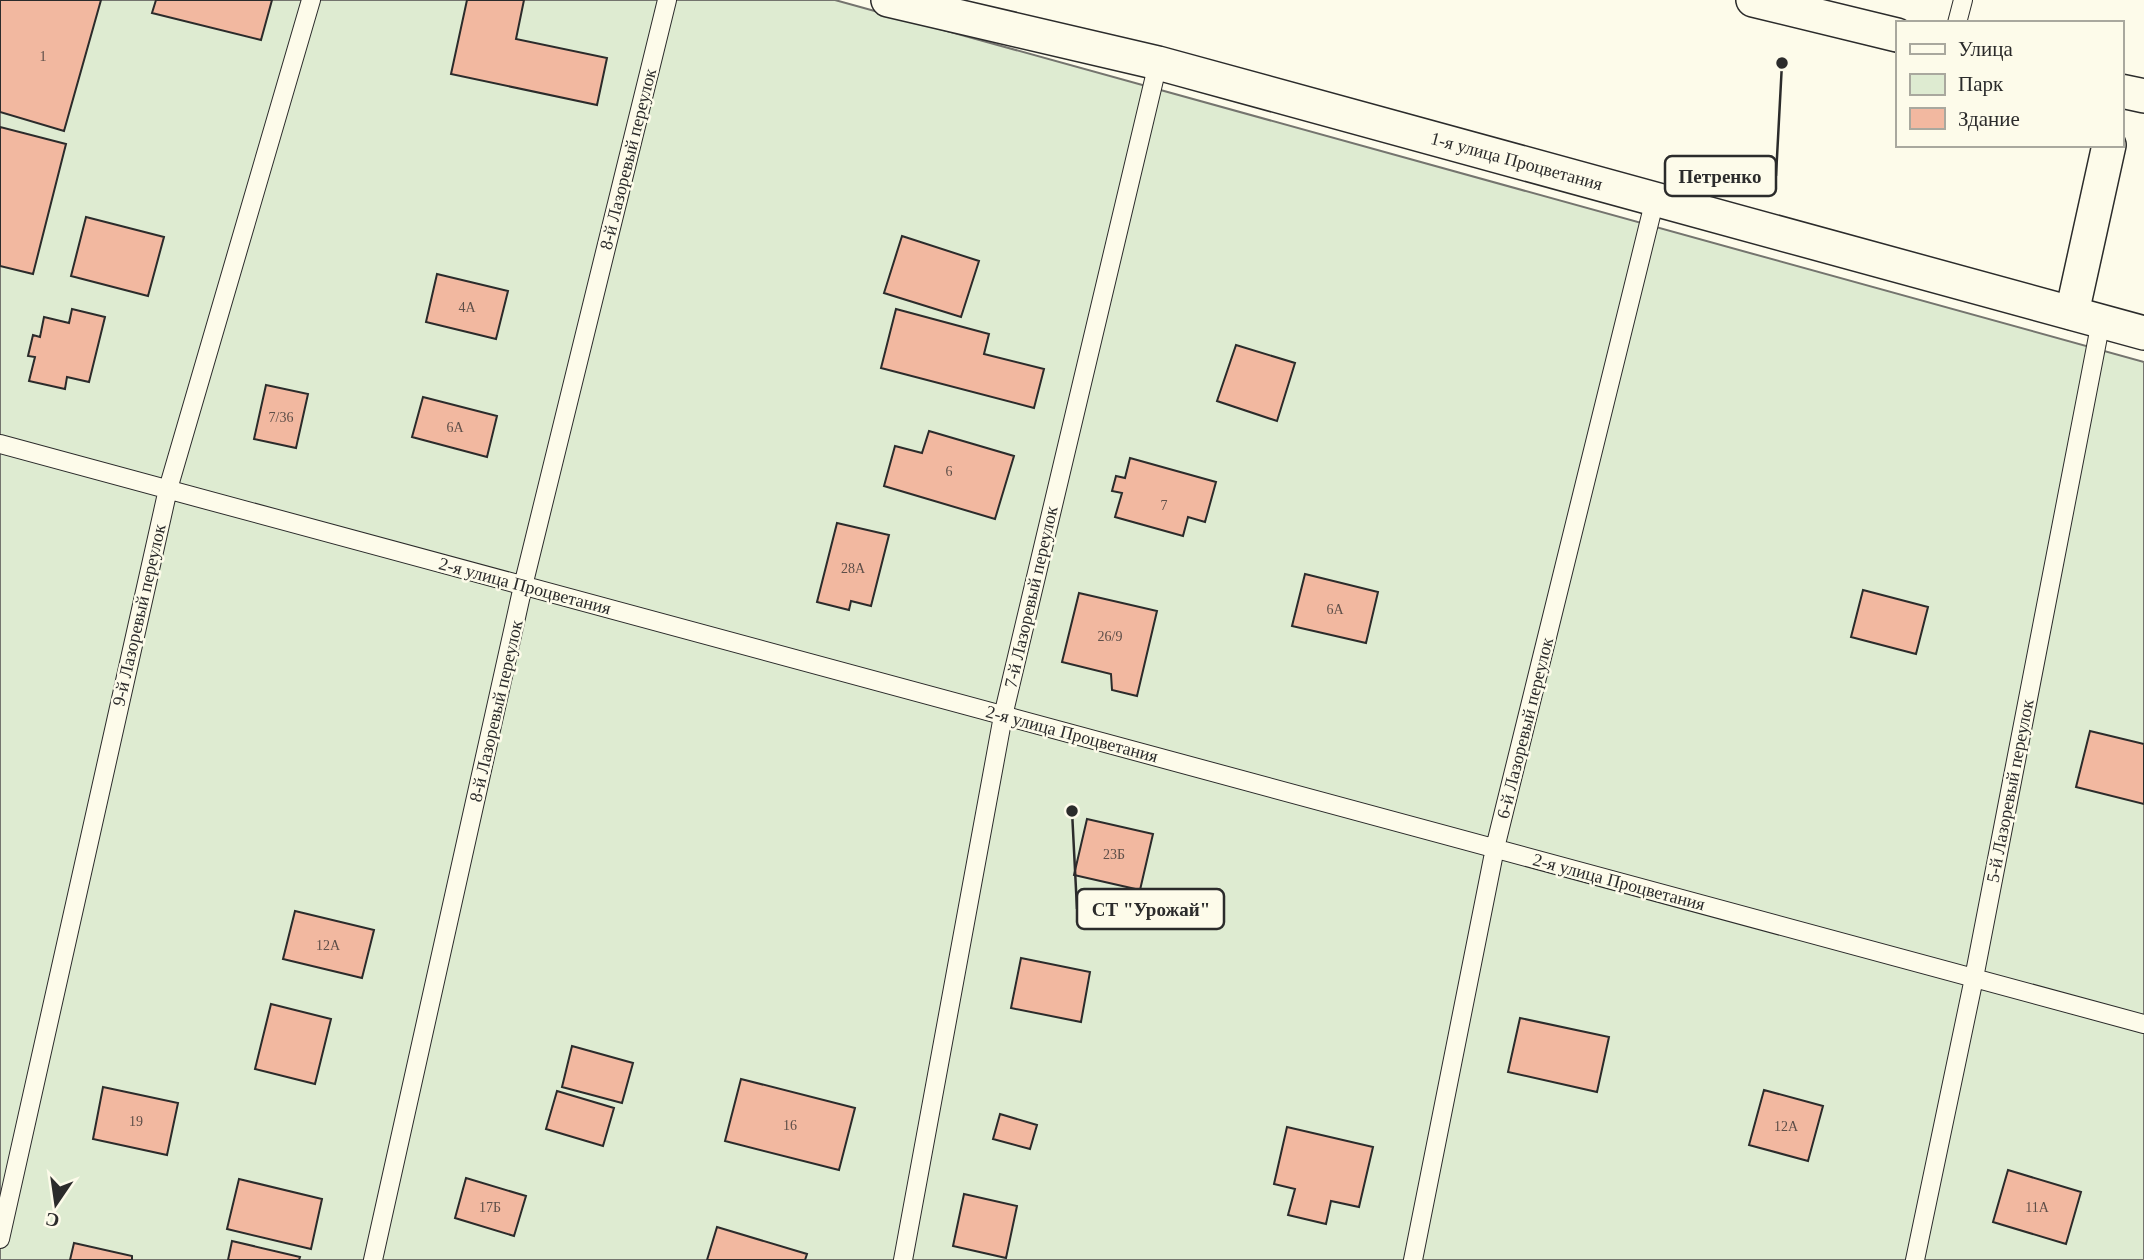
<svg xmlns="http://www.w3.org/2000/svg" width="2144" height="1260" font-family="'Times New Roman',serif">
  <rect width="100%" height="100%" fill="#fdfbea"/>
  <path fill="#deebd1" stroke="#74746e" stroke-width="2" d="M0,0h835l1309,362v898h-2144z"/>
  <path fill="#f2b8a0" stroke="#2b2b2b" stroke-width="2" d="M0,0h101l-37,131 -64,-19z
    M156,0h116l-11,40 -109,-27z
    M467,0h57l-8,39 91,19 -10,47 -146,-31z
    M0,127l66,17 -33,130 -33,-8z
    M86,217l78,20 -16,59 -77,-20z
    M902,236l77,25 -18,56 -77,-24z
    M437,274l71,17 -12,48 -70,-17z
    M72,309l33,8 -16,65 -22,-5 -2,12 -36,-8 6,-24 -7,-1 5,-21 7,2 4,-20 25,6z
    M896,309l93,25 -5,20 60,15 -10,39 -153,-40z
    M1236,345l59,18 -18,58 -60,-20z
    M266,385l42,9 -12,54 -42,-9z
    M423,397l74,19 -10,41 -75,-20z
    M929,431l85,25 -19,63 -111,-33 11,-40 27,7z
    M1130,458l86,24 -11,40 -17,-5 -5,19 -68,-19 7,-24 -10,-2 4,-15 9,2z
    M837,523l52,12 -18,71 -20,-5 -2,9 -32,-8z
    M1305,574l73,18 -12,51 -74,-17z
    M1863,590l65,17 -12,47 -65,-17z
    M1079,593l78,18 -20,85 -25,-6 -1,-16 -49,-12z
    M2090,731l54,13v60l-68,-17z
    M1087,819l66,15 -13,56 -66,-15z
    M295,911l79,19 -12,48 -79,-19z
    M1021,958l69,14 -9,50 -70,-14z
    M271,1004l60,15 -16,65 -60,-15z
    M1520,1018l89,19 -12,55 -89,-20z
    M572,1046l61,17 -11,40 -60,-16z
    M741,1079l114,29 -16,62 -114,-29z
    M103,1087l75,16 -11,52 -74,-16z
    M1764,1090l59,16 -15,55 -59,-16z
    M557,1091l57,17 -11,38 -57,-17z
    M1000,1114l37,11 -7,24 -37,-10z
    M1287,1127l86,20 -14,60 -28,-6 -5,23 -38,-9 7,-26 -21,-5z
    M2008,1170l73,22 -15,52 -73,-22z
    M466,1178l60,18 -12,40 -59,-18z
    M239,1179l83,20 -11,50 -84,-20z
    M964,1194l53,12 -11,52 -53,-12z
    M717,1227l90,27 -2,6h-98z
    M232,1241l68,16 -1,3h-71z
    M74,1243l58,13v4h-62z"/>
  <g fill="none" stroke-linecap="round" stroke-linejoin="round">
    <g stroke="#2b2b2b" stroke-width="20">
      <path id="lane" d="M1957,23l6,-23
        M0,444l2144,580
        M0,1239l168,-750 143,-489
        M373,1260l150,-674 144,-586
        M903,1260l100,-544 155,-653
        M1413,1260l82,-412 160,-649
        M1915,1260l59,-282 127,-657"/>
    </g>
    <g stroke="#2b2b2b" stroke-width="36">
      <g id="street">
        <path id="s1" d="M888,0l270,63 986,270"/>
        <path d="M1753,0l144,35"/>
        <path d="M2121,91l23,5"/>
        <path d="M2072,313l37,-168"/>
      </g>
    </g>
    <use href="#lane" stroke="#fdfbea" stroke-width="18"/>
    <use href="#street" stroke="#fdfbea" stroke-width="33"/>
  </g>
  <g text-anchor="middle" stroke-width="5" stroke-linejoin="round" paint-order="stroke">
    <g font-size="14" fill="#5d4e48">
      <text x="43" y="61">1</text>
      <text x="467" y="312">4А</text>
      <text x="281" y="422">7/36</text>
      <text x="455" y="432">6А</text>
      <text x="949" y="476">6</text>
      <text x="1164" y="510">7</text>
      <text x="853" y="573">28А</text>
      <text x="1335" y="614">6А</text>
      <text x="1110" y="641">26/9</text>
      <text x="1114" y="859">23Б</text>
      <text x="328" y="950">12А</text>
      <text x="136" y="1126">19</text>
      <text x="790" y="1130">16</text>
      <text x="1786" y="1131">12А</text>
      <text x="490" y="1212">17Б</text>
      <text x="2037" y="1212">11А</text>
    </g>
    <g font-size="18" fill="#2b2b2b" stroke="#fdfbea">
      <text transform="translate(628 159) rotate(-76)" y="6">8-й Лазоревый переулок</text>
      <text dy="6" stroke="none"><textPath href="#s1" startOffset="649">1-я улица Процветания</textPath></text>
      <text transform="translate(525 586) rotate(15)" y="6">2-я улица Процветания</text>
      <text transform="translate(1031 597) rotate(-77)" y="6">7-й Лазоревый переулок</text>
      <text transform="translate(139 615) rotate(-77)" y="6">9-й Лазоревый переулок</text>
      <text transform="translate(496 711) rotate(-77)" y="6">8-й Лазоревый переулок</text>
      <text transform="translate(1525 728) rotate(-76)" y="6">6-й Лазоревый переулок</text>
      <text transform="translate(1072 734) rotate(15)" y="6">2-я улица Процветания</text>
      <text transform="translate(2010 791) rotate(-79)" y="6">5-й Лазоревый переулок</text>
      <text transform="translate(1619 882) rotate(15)" y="6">2-я улица Процветания</text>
    </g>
  </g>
  <path fill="none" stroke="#2b2b2b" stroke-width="2.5" d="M1782 63L1776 176M1072 811L1077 909"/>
  <g fill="#2b2b2b" stroke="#fdfbea" stroke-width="2.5">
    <circle cx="1782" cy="63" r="7"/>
    <circle cx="1072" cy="811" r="7"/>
  </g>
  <g fill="#fdfbea" stroke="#2b2b2b" stroke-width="2.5">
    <rect x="1665" y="156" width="111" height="40" rx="7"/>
    <rect x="1077" y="889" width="147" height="40" rx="7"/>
  </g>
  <g font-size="19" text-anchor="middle" font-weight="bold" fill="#2b2b2b">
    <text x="1720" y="183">Петренко</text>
    <text x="1151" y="916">СТ "Урожай"</text>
  </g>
  <rect x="1896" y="21" width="228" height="126" fill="#fdfbea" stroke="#a9a89e" stroke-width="2"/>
  <rect x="1910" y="44" width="35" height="10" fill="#fdfbea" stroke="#a9a89e" stroke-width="2"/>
  <text x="1958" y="56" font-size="21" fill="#2b2b2b">Улица</text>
  <rect x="1910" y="74" width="35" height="21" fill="#deebd1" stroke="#a9a89e" stroke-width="2"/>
  <text x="1958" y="91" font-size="21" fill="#2b2b2b">Парк</text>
  <rect x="1910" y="108" width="35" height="21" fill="#f2b8a0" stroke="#a9a89e" stroke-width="2"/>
  <text x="1958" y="126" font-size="21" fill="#2b2b2b">Здание</text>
  <g transform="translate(56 1204) rotate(193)" stroke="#fdfbea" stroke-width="5" paint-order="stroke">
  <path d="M0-5L12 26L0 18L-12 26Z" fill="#2b2b2b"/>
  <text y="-10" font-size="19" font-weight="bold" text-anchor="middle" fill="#2b2b2b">С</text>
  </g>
</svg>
